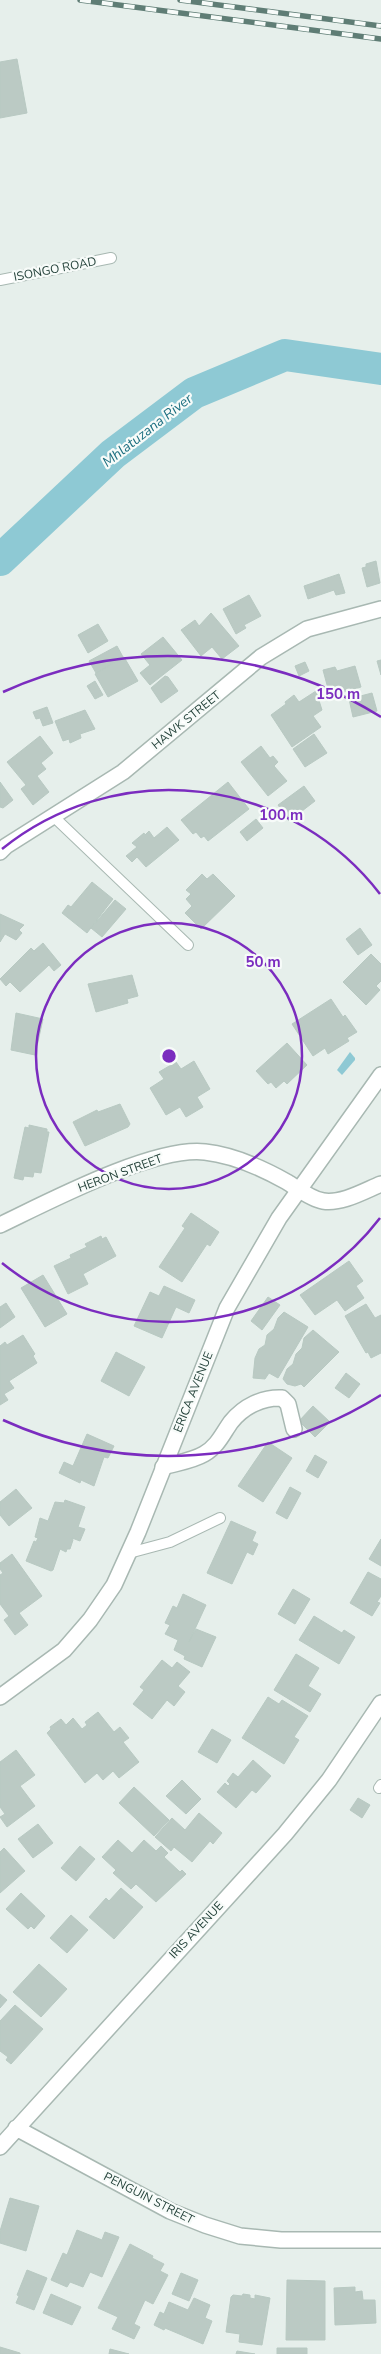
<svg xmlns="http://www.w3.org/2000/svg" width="381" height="2354" font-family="'Nunito Sans',sans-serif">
  <rect width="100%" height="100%" fill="#e6efeb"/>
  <path fill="#8ec9d4" d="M350,1052l5,6v2l-13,15 -5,-5z"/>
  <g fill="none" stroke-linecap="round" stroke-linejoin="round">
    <path stroke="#8ec9d4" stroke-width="32" d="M0,560l113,-106 81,-61 91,-38 96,14"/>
  </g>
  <path fill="#bbcac4" stroke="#b8c9c2" d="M17,59l10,54 -27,5v-56z
    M376,561l4,22 -13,4 -5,-19 4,-1v-3z
    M339,574l6,19 -9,2 -2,-5 -26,9 -4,-13z
    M249,595l12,21 -17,9 2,3 -10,6 -13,-25z
    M211,613l28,33 -17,13 -10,-12 -11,9 -20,-26 14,-10 4,6z
    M98,624l10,17 -20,12 -10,-18z
    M163,637l19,23 -32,25 -10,-12 10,-8 -9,-11z
    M117,646l6,11 -27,16 -7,-12z
    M124,657l14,24 -30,16 -13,-23z
    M381,660v15l-4,-14z
    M305,662l4,9 -10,5 -4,-10z
    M355,666l6,21 -31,9 -7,-26 12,-3 2,4z
    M165,676l3,1 10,14 -17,12 -10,-15z
    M95,681l8,14 -8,4 -8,-13z
    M316,691l6,19 -9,6 8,11 -29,20 -21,-32 15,-11 -1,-2 9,-7 5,7z
    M372,693l5,18 -24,6 -4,-18z
    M47,707l6,16 -10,3 -3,-8 -4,1 -3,-7z
    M85,710l10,19 -15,5 1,4 -11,5 -1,-4 -6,2 -8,-20z
    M314,734l13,19 -22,14 -12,-18z
    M40,736l13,17 -12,10 5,6 -9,7 12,16 -16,13 -12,-16 5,-4 -19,-23z
    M261,746l9,12 3,-2 5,6 -4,4 13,15 -19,15 -27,-34z
    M0,782l13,18 -10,8 -3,-1z
    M228,782l21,27 -41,32 -4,-5 -3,2 -5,-6 -3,2 -12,-14z
    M304,786l11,15 -26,20 -11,-16z
    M256,819l7,9 -16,13 -7,-9z
    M167,827l12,13 -33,27 -9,-10 -5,5 -6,-6 11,-9 -5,-4 12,-10 1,2 4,-4 5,7z
    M202,874l5,5 6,-5 22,22 -34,33 -16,-16 7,-7 -6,-7 5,-5 -5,-4z
    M92,882l21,17 -26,34 -25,-20 6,-8 3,2z
    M115,900l11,9 -24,28 -11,-9z
    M0,914l24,11 -5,5 3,3 -6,7 -11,-6 -5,8z
    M360,928l12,17 -14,10 -12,-16z
    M43,943l18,22 -7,6 -5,-6 -29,27 -10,-10 -4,4 -6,-7 31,-31 3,3z
    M371,954l10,10v17l-5,5 4,4 -14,15 -23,-23z
    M132,975l6,21 -11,3 1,4 -32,9 -8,-28z
    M331,999l12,18 2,-2 12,17 -10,6 2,3 -21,13 -3,-6 -12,8 -21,-32z
    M16,1013l27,6 -8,36 -24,-5z
    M287,1043l20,22 -20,19 -3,-3 -8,7 -5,-6 -3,2 -12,-13z
    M194,1061l16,28 -13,8 6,10 -17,10 -6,-10 -14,8 -16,-27 14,-9 -5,-7 17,-10 5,7z
    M120,1104l10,20 -2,3 -43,19 -12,-24 24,-12 1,2z
    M29,1125l18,4v3h2l-8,41 -7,-1 -1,5 -9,-1 -1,4 -9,-2 11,-51 4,1z
    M191,1213l28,19 -9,14 -3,-2 -25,38 -23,-15 26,-39 -3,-2z
    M101,1236l1,3 4,-2 10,19 -33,18 5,10 -20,10 -14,-28 17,-8 -1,-3 17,-8 -2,-3z
    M349,1261l14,20 -7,5 8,12 -19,13 -8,-11 -22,15 -15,-20z
    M43,1275l24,39 -22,13 -24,-39z
    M164,1286l31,14 -6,13 -13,-6 -14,31 -28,-12 16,-34 9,4z
    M268,1297l12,8 -18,25 -11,-9z
    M6,1303l9,14 -15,11v-21z
    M366,1304l9,14 6,-3v38l-10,5 -3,-6 -2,1 -21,-37z
    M284,1312l24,15 -30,51 -9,-5 -4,6 -12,-1 2,-20 4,-9 6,-4 2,-10 7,-6 4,-11z
    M313,1330l26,22 -35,35 -3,-3 -6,2 -8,-2 -4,-5 4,-10 6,-5 3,-10 6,-6 2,-10z
    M23,1335l12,19 -2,2 4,7 -28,18 5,7 -10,6 4,6 -8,5v-59l5,-4 2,3z
    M116,1352l29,15 -16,29 -28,-15z
    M346,1373l14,11 -11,14 -14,-10z
    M313,1406l17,16 -15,15 -16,-16z
    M87,1434l27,12 -6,12 -4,-1 -10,29 -13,-6 -1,3 -21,-10 5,-11 9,4z
    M268,1442l24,16 -29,44 -25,-16z
    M315,1455l12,7 -9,16 -12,-7z
    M290,1487l11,6 -14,26 -11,-6z
    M16,1489l16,19 -23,18 -9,-11v-13z
    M65,1500l20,7 -7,20 7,2 -5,12 -8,-3 1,2 -3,9h-3l-1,3 -6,-3 -7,21 -2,1 -25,-10 8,-20 2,1 2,-4 -3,-1 5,-19 8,3 7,-19 9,1z
    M231,1521l25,11 -4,9 6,3 -5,11 -6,-3 -15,32 -25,-11z
    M381,1539v27l-12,-7z
    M12,1554l30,42 -23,17 9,12 -13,10 -11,-15 5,-4 -9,-12v-29l3,-2 -3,-4v-6z
    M368,1572l13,7v17l-4,6 3,1 -8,13 -22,-13z
    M293,1589l17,10 -15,25 -17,-10z
    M183,1594l23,11 -17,37 7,-13 20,8 -14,30 -18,-8 1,-3 -11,-6 4,-10 -13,-6 5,-9 -5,-2 8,-17 4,2z
    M314,1616l28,17 2,-3 11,7 -16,27 -40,-24z
    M296,1654l23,14 -11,18 13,8 -11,18 -36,-22z
    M162,1660l10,8 5,-6 13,10 -12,14 7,6 -11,14 -7,-6 -15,19 -19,-15 11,-14 -4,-3z
    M268,1697l11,7 3,-4 26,16 -14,21 5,3 -15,24 -42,-26z
    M98,1712l16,20 6,-5 9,11 -6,4 16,20 -20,16 -6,-7 -10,9 -6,-7 -12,10 -38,-50 4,-4 -1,-2 11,-8 5,6 7,-7 9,11 5,-4 -2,-3z
    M212,1729l19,11 -14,23 -19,-11z
    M16,1750l19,25 -15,11 15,20 -28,21 -7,-10 5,-3 -5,-7v-45z
    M253,1760l18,16 -15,17 -4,-3 -16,18 -19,-16 8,-9 3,3 2,-2 -3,-3 6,-8 5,4z
    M182,1780l19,19 -15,15 -20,-18z
    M134,1787l35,33 -15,16 -35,-33z
    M358,1798l12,7 -8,13 -12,-8z
    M199,1813l23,20 -9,11 -3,-3 -18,21 -18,-15 -3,4 -16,-14 17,-19 13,12z
    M38,1824l15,19 -20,15 -15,-19z
    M118,1840l14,13 12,-13 12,11 5,-5 7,7 -4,4 16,15 2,-2 4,4 -30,28 -20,-18 -5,5 -18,-16 3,-3 -14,-13z
    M80,1846l15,13 -19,22 -15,-13z
    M4,1848l21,23 -25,22v-41z
    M121,1888l22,19 -29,32 -25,-22 17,-19 3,3z
    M21,1893l24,23 -11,13 -3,-3 -3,3 -22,-20z
    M71,1915l17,15 -21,23 -17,-15z
    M39,1964l28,25 -26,28 -28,-25z
    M0,1994l7,6 -7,8z
    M15,2005l28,24 -32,35 -5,-4 2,-3 -8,-6v-30z
    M10,2198l29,8 -13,45 -26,-8v-12z
    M77,2230l25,10 3,-8 14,5 -17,40 -12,-5 -7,15 -13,-5 -3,5 -16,-7 12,-27 4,2z
    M130,2244l23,12 -1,2 12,6 -4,7 8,4 -15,29 -8,-4 -11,24 6,3 -6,12 -22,-10 6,-12 -20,-9z
    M27,2270l20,8 -13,32 -18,-7 3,-7 -2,-1z
    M181,2273l17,7 -9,21 -17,-7z
    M287,2280l38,1v59h-39z
    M355,2287v5l7,-1 1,9h12l1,23 -41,2 -1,-37z
    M51,2294l30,13 -9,18 -29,-12z
    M243,2294l7,1v3l5,1v-4l15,3 -8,47 -23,-3 1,-8 -14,-2 5,-35 2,-2 9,1z
    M194,2298l16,7 -5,13 7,3 -9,23 -38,-16 -1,2 -10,-5 6,-13 4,2 5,-12 19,8z
    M0,2347l20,6v1h-20z
    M277,2348h30v6h-30z
    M110,2349l19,5h-20z
    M237,2351l18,3h-19z"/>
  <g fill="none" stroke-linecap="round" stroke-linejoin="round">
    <g stroke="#a8b8b2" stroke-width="12">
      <path id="service" d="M0,280l111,-22
        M53,816l135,129
        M129,1553l41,-11 50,-24
        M379,1788l2,-3"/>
    </g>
    <g stroke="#a8b8b2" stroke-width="18">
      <path id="minor" d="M0,852l6,-6 117,-74 138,-115 46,-28 74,-20
        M0,1225c48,-23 154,-79 205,-73 28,3 57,16 82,30 10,6 24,17 36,19 19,3 41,-10 58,-17
        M163,1467c13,-4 29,-6 41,-13 14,-8 19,-21 27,-32 13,-16 32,-25 51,-24l6,6 6,25
        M16,2128l154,83 35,14 35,11 41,4h100
        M0,2147l285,-313 44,-54 52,-77"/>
    </g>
    <g stroke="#a8b8b2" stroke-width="18">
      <path id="tertiary" d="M0,1697l64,-47 26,-30 24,-35 24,-53 89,-224 52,-90 102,-143"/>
    </g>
    <use href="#service" stroke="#fff" stroke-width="10"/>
    <use href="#minor" stroke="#fff" stroke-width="15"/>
    <use href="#tertiary" stroke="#fff" stroke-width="15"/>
    <g stroke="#5f7d75" stroke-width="5.5">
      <path id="rail" d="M80,0l301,39
        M180,0l201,26"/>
    </g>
    <use href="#rail" stroke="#f7fbf9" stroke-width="4" stroke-dasharray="11" stroke-linecap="butt"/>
  </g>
  <g fill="none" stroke="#7b2cbf" stroke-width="2.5">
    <circle cx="169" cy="1056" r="133"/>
    <path d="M380 1218A266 266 0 0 1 2 1263M2 849A266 266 0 0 1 380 894"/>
    <path d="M381 1395A400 400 0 0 1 3 1420M3 692A400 400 0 0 1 381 717"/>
  </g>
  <g text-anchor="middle" stroke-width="4.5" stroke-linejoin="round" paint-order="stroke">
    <g font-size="12" fill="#24423a" stroke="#f7fbf9">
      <text transform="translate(55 269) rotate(-11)" y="4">ISONGO ROAD</text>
      <text transform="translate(186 720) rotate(-39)" y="4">HAWK STREET</text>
      <text transform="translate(120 1173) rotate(-20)" y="4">HERON STREET</text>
      <text transform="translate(193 1392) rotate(-68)" y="4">ERICA AVENUE</text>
      <text transform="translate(196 1930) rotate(-47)" y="4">IRIS AVENUE</text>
      <text transform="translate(149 2198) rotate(27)" y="4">PENGUIN STREET</text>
    </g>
    <g font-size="14" font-style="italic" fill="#1c6f80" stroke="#f7fbf9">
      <text transform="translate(147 430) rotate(-38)" y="5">Mhlatuzana River</text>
    </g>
  </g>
  <circle cx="169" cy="1056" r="8" fill="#7b2cbf" stroke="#f7fbf9" stroke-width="2.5"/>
  <g font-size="15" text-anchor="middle" font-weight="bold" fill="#7b2cbf" stroke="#f7fbf9" stroke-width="4.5" stroke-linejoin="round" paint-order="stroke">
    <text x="338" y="699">150 m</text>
    <text x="281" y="820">100 m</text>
    <text x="263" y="967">50 m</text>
  </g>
</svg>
